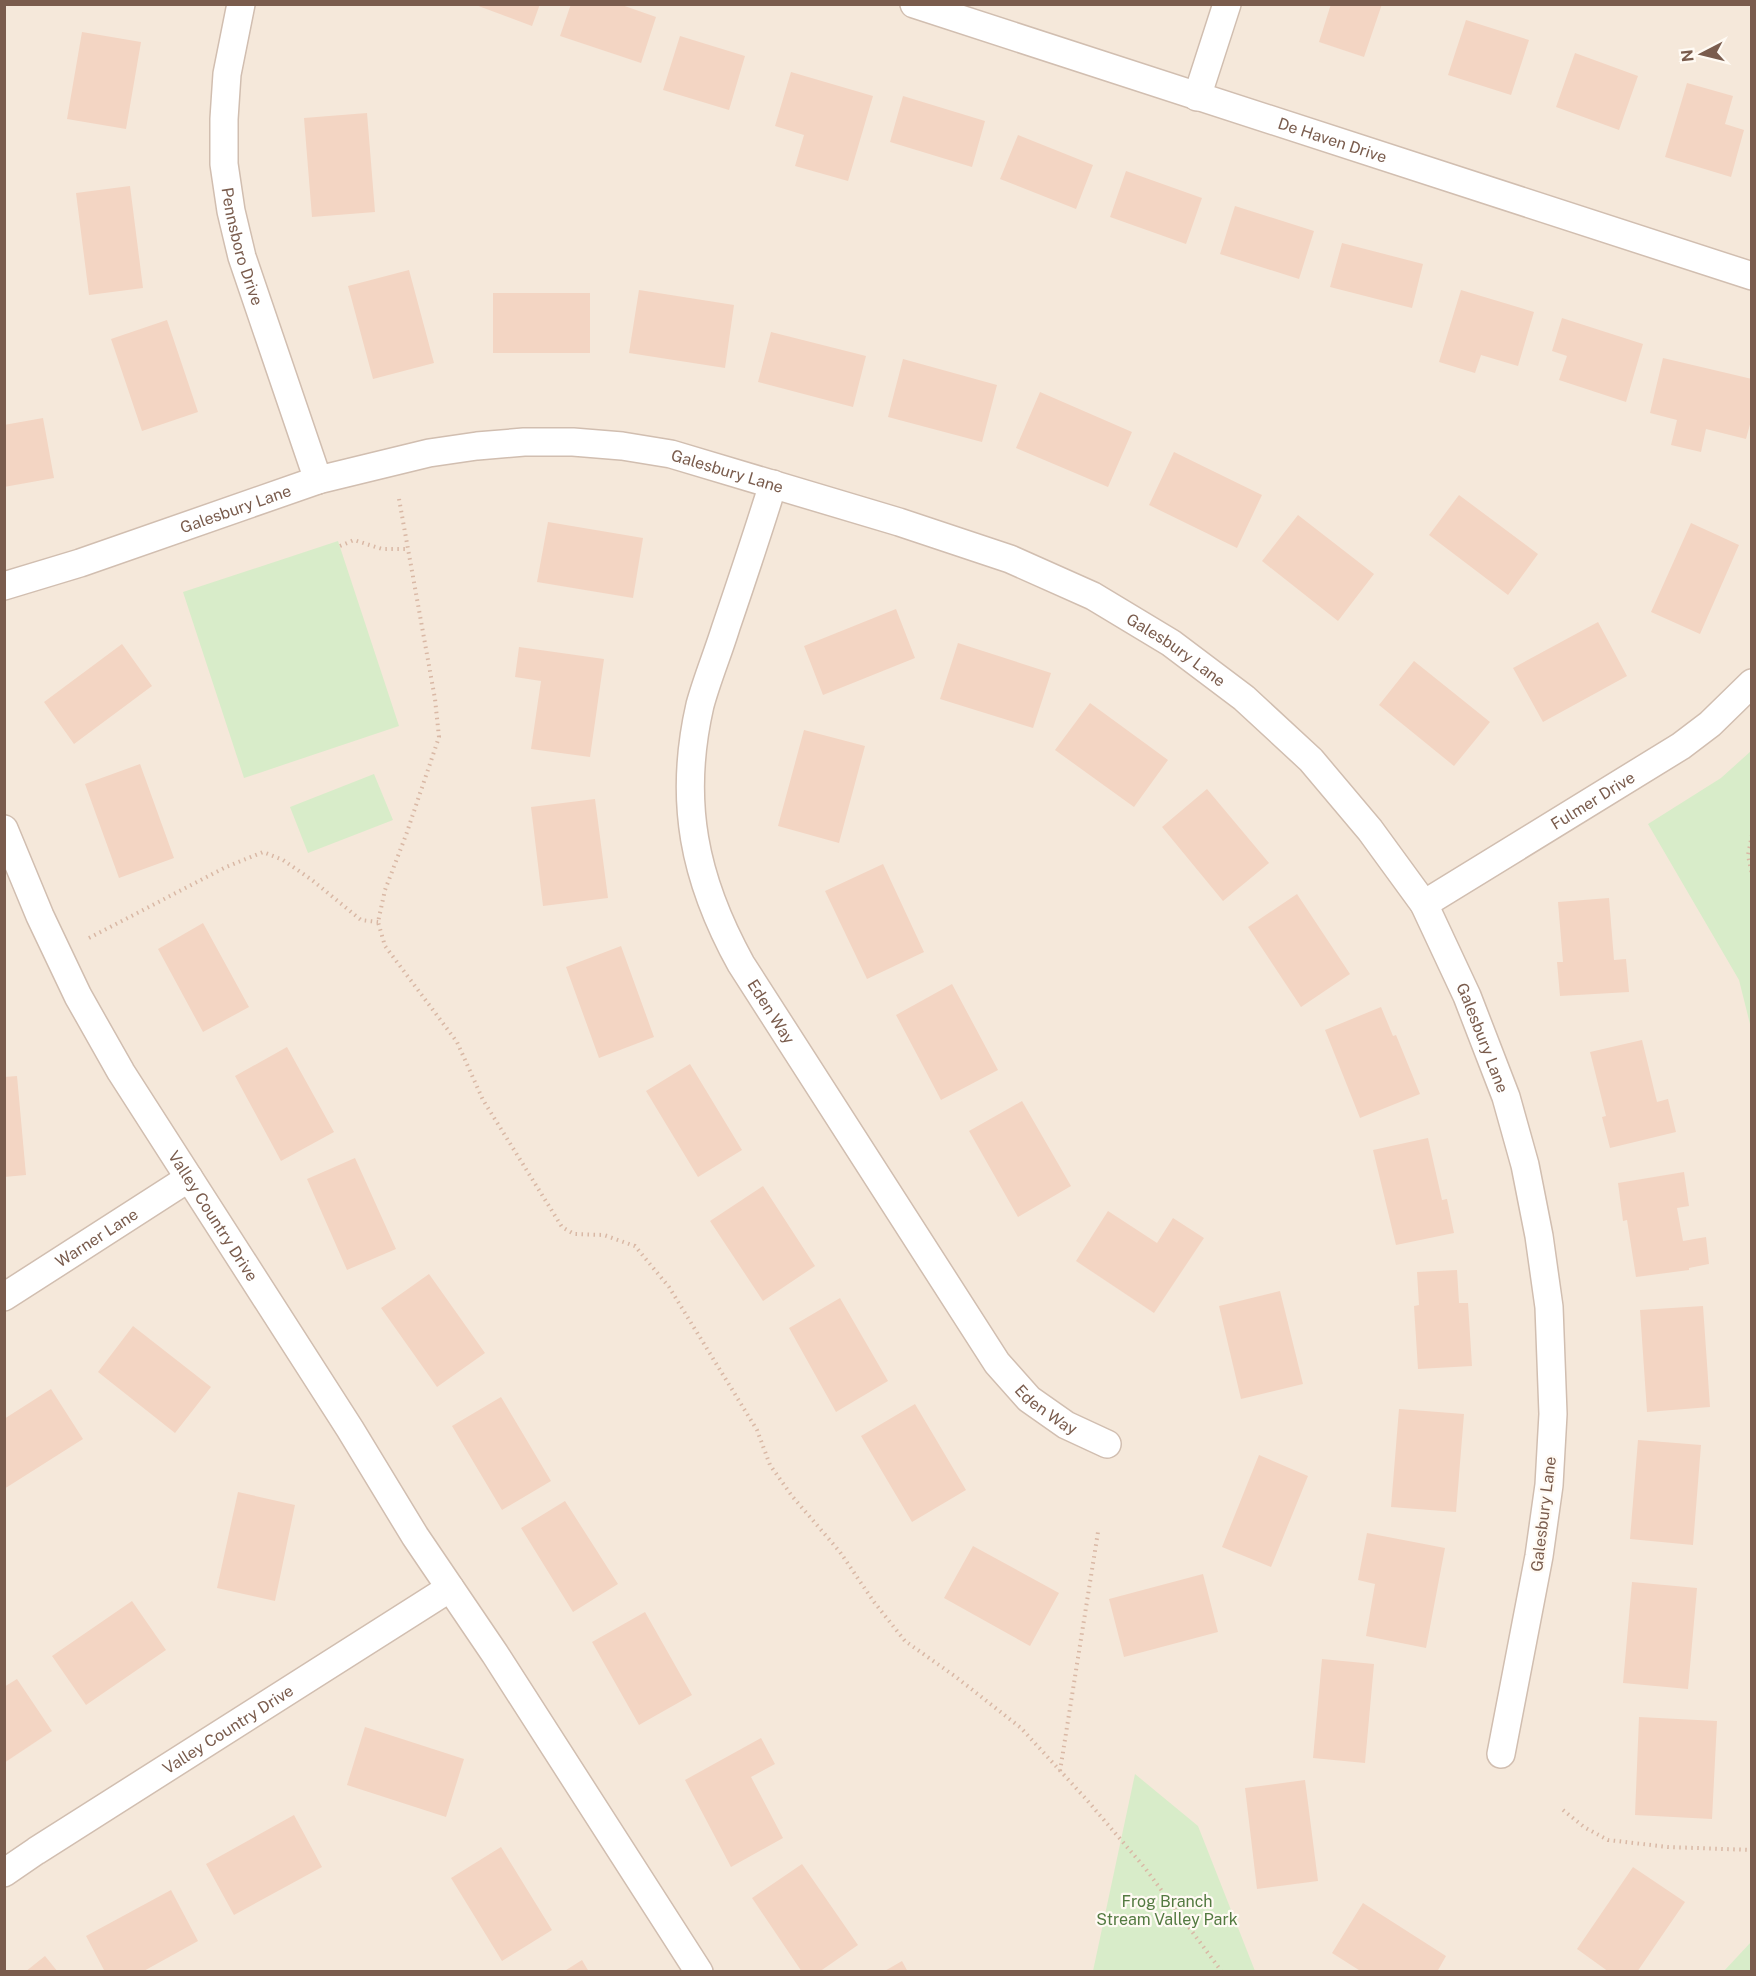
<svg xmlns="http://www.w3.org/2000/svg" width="1756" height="1976" font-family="'Public Sans',sans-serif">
  <rect width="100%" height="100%" fill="#fdf6ec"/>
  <path fill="#f5e8da" d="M5,5h1746v1966h-1746z"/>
  <path fill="#d8ecc9" d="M338,541l61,185 -155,52 -61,-186z
    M1751,751v277l-12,-48 -91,-156 73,-46z
    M374,774l19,46 -85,33 -18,-46z
    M1135,1774l63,52 57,145h-162z
    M1751,1942v29h-27z"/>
  <path fill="#f3d5c3" d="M473,4h67l-8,22z
    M571,4h48l37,13 -15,46 -81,-27z
    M1331,4h51l-18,53 -45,-15z
    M1466,20l63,20 -18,55 -63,-20z
    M82,32l59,10 -15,87 -59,-10z
    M680,36l65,20 -16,54 -66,-20z
    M1575,53l63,23 -19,54 -63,-23z
    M791,72l82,24 -25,85 -53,-15 9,-31 -29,-9z
    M1687,83l46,13 -8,28 19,6 -13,47 -66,-20z
    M903,96l82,25 -13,46 -82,-25z
    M367,113l8,99 -63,5 -8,-99z
    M1018,135l75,30 -17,44 -76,-30z
    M1126,171l76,27 -16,46 -76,-27z
    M130,186l13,102 -54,7 -13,-102z
    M1235,206l79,25 -15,48 -79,-25z
    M1342,243l81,21 -11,44 -82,-21z
    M409,270l25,93 -61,16 -25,-93z
    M639,290l95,15 -9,63 -96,-15z
    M1461,290l73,22 -16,54 -37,-11 -6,18 -36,-11z
    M493,293h97v60h-97z
    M1562,318l81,26 -17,58 -67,-22 8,-24 -15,-5z
    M167,320l31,92 -56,19 -31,-92z
    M771,332l95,24 -13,51 -95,-25z
    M1663,358l89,21v38l-6,22 -40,-10 -5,23 -30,-7 6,-25 -27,-7z
    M903,359l94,26 -15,57 -94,-25z
    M1040,392l92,40 -24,55 -92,-39z
    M43,418l11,60 -50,9v-62z
    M1174,452l88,43 -25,53 -88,-43z
    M1459,495l79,59 -30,41 -79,-60z
    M1298,515l76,59 -36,47 -76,-60z
    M548,522l95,16 -10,60 -96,-16z
    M1691,523l48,22 -39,89 -49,-22z
    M896,609l19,49 -92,37 -19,-49z
    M1598,622l29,54 -84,46 -30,-54z
    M958,643l93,30 -18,55 -93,-29z
    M122,644l30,42 -78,58 -30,-42z
    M519,647l85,12 -14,98 -59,-8 10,-68 -26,-4z
    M1414,661l76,61 -36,44 -75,-61z
    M1090,703l78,57 -34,47 -79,-57z
    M804,730l61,16 -26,97 -61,-17z
    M140,764l34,94 -55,20 -34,-94z
    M1207,789l62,74 -46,38 -61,-74z
    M595,799l13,99 -65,8 -12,-99z
    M883,864l41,88 -57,27 -42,-88z
    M1297,894l53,80 -49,33 -53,-80z
    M1609,898l5,62 12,-1 3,33 -69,4 -3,-34h6l-5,-60z
    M203,923l46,84 -46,25 -45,-83z
    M621,946l33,91 -55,21 -33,-91z
    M952,984l46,86 -57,30 -45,-85z
    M1381,1007l12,29 3,-1 24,59 -60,24 -35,-88z
    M1642,1040l15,62 11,-3 8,33 -66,16 -8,-31 4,-1 -16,-64z
    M287,1047l47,85 -53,29 -46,-85z
    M690,1064l52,86 -44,27 -52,-86z
    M17,1076l9,99 -22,2v-100z
    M1022,1101l49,85 -53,31 -49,-86z
    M1428,1138l14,62 5,-1 7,34 -58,12 -23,-95z
    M355,1158l41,91 -49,21 -40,-91z
    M1684,1172l5,34 -12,2 6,33 23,-4 3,27 -20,4v2l-53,7 -9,-57 -4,1 -5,-38z
    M763,1186l52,80 -52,35 -53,-80z
    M1108,1211l49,32 16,-25 31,20 -50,75 -78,-52z
    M1457,1270l2,33h9l4,63 -54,3 -4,-63 5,-1 -2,-33z
    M429,1274l56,79 -48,34 -56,-79z
    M1280,1291l23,93 -62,15 -22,-93z
    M840,1298l48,83 -52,31 -47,-84z
    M1703,1306l7,101 -63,5 -7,-102z
    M133,1326l78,61 -36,46 -77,-61z
    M51,1389l32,50 -79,50v-70z
    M501,1397l50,84 -49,29 -50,-84z
    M915,1404l51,86 -54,32 -51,-86z
    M1399,1409l65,5 -8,98 -65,-5z
    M1638,1440l63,5 -8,100 -63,-6z
    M1259,1455l49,21 -37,91 -49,-20z
    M238,1492l57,13 -20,96 -58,-13z
    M565,1501l53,83 -45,28 -52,-84z
    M1367,1533l78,15 -19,100 -60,-12 9,-52 -17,-4z
    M973,1546l86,47 -29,53 -86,-48z
    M1203,1574l15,58 -94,25 -15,-58z
    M1632,1582l65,6 -9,101 -65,-6z
    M132,1601l34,49 -80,55 -34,-49z
    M645,1612l47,83 -53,30 -47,-83z
    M1322,1659l52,5 -9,99 -52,-5z
    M17,1679l35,52 -48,32v-76z
    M1639,1717l78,4 -5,98 -77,-4z
    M365,1727l99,32 -18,58 -99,-32z
    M761,1738l14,26 -24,13 32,61 -52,29 -46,-87z
    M1305,1780l13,101 -61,8 -12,-101z
    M294,1815l28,52 -88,48 -28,-51z
    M501,1847l51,83 -50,31 -51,-83z
    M802,1864l56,81 -39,27h-17l-50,-74z
    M1633,1867l52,35 -48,70h-28l-32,-23z
    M171,1890l27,51 -56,31h-37l-19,-36z
    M1363,1903l83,53 -9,16h-75l-30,-19z
    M45,1956l13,16h-33z
    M582,1960l7,12h-26z
    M902,1961l6,11h-25z"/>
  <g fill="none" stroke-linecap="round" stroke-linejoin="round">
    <g stroke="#d1beb0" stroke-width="30">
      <g id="minor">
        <path id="s1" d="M241,4l-14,70 -3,45v45l7,47 11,46 76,223"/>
        <path id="s2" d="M914,4l838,272"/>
        <path d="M1197,97l30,-93"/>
        <path id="s3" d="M773,484c-15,48 -31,96 -47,143 -8,26 -19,52 -26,78 -22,96 -6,174 41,259l256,399 32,36 37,26 41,19"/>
        <path id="s4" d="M4,586l76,-23 238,-83 111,-27 48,-7 47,-4h49l49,4 49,8 228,68 111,37 83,37 78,47 73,55 67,62 59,70 54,74 43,92 39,101 19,68 14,71 10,71 4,107 -4,71 -10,71 -38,198"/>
        <path id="s5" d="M4,829l36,87 38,80 43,76 229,357 65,107 80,118 204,318"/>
        <path id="s6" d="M1424,904l257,-158 29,-22 42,-41"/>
        <path id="s7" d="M4,1297l185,-119"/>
        <path id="s8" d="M4,1873l32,-22 414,-263"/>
      </g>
    </g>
    <path stroke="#d9b8a5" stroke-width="4" stroke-dasharray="1.5 4.5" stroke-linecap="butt" d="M399,499l36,200 4,38 -33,98 -21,55 -7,32 7,24 72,96 26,58 79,127 12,7 30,1 31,11 34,41 88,143 13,35 22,31 48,56 34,50 31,39 51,36 65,51 65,71 59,69 77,104
      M340,546l14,-6 28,9h26
      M1752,835l-4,20 4,20
      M89,938l137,-71 37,-15 20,8 29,20 49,40 17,2
      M1060,1771l38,-239
      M1563,1810l21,17 24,13 60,7 84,3"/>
    <use href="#minor" stroke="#fff" stroke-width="27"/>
  </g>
  <g text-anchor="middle" stroke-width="4.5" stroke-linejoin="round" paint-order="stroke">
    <g font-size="16" fill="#7a5c4d" stroke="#fffaf3">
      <text dy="6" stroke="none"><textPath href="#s2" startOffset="440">De Haven Drive</textPath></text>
      <text dy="6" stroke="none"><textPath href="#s1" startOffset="246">Pennsboro Drive</textPath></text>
      <text dy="6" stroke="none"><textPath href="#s4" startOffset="748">Galesbury Lane</textPath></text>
      <text dy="6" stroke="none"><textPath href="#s4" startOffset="244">Galesbury Lane</textPath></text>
      <text dy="6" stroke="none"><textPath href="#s4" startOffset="1234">Galesbury Lane</textPath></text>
      <text dy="6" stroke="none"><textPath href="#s6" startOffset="198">Fulmer Drive</textPath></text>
      <text dy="6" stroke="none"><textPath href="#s3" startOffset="558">Eden Way</textPath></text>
      <text dy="6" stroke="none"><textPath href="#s4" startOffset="1738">Galesbury Lane</textPath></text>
      <text dy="6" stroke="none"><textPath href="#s5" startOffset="441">Valley Country Drive</textPath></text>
      <text dy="6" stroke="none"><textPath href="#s7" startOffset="110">Warner Lane</textPath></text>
      <text dy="6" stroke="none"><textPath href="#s3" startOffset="1044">Eden Way</textPath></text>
      <text transform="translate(1543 1514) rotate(-83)" y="6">Galesbury Lane</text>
      <text dy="6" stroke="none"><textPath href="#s8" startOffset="266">Valley Country Drive</textPath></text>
    </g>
    <g font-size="16" fill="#537a41" stroke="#fffaf3">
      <text x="1167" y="1907">Frog Branch<tspan x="1167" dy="18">Stream Valley Park</tspan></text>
    </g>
  </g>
  <rect width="1756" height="1976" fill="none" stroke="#7a5c4d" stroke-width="12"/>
  <g transform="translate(1702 54) rotate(263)" stroke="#fffaf3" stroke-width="4.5" paint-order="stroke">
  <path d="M0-4.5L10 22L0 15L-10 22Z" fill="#7a5c4d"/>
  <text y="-9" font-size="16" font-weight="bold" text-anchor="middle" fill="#7a5c4d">N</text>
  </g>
</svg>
